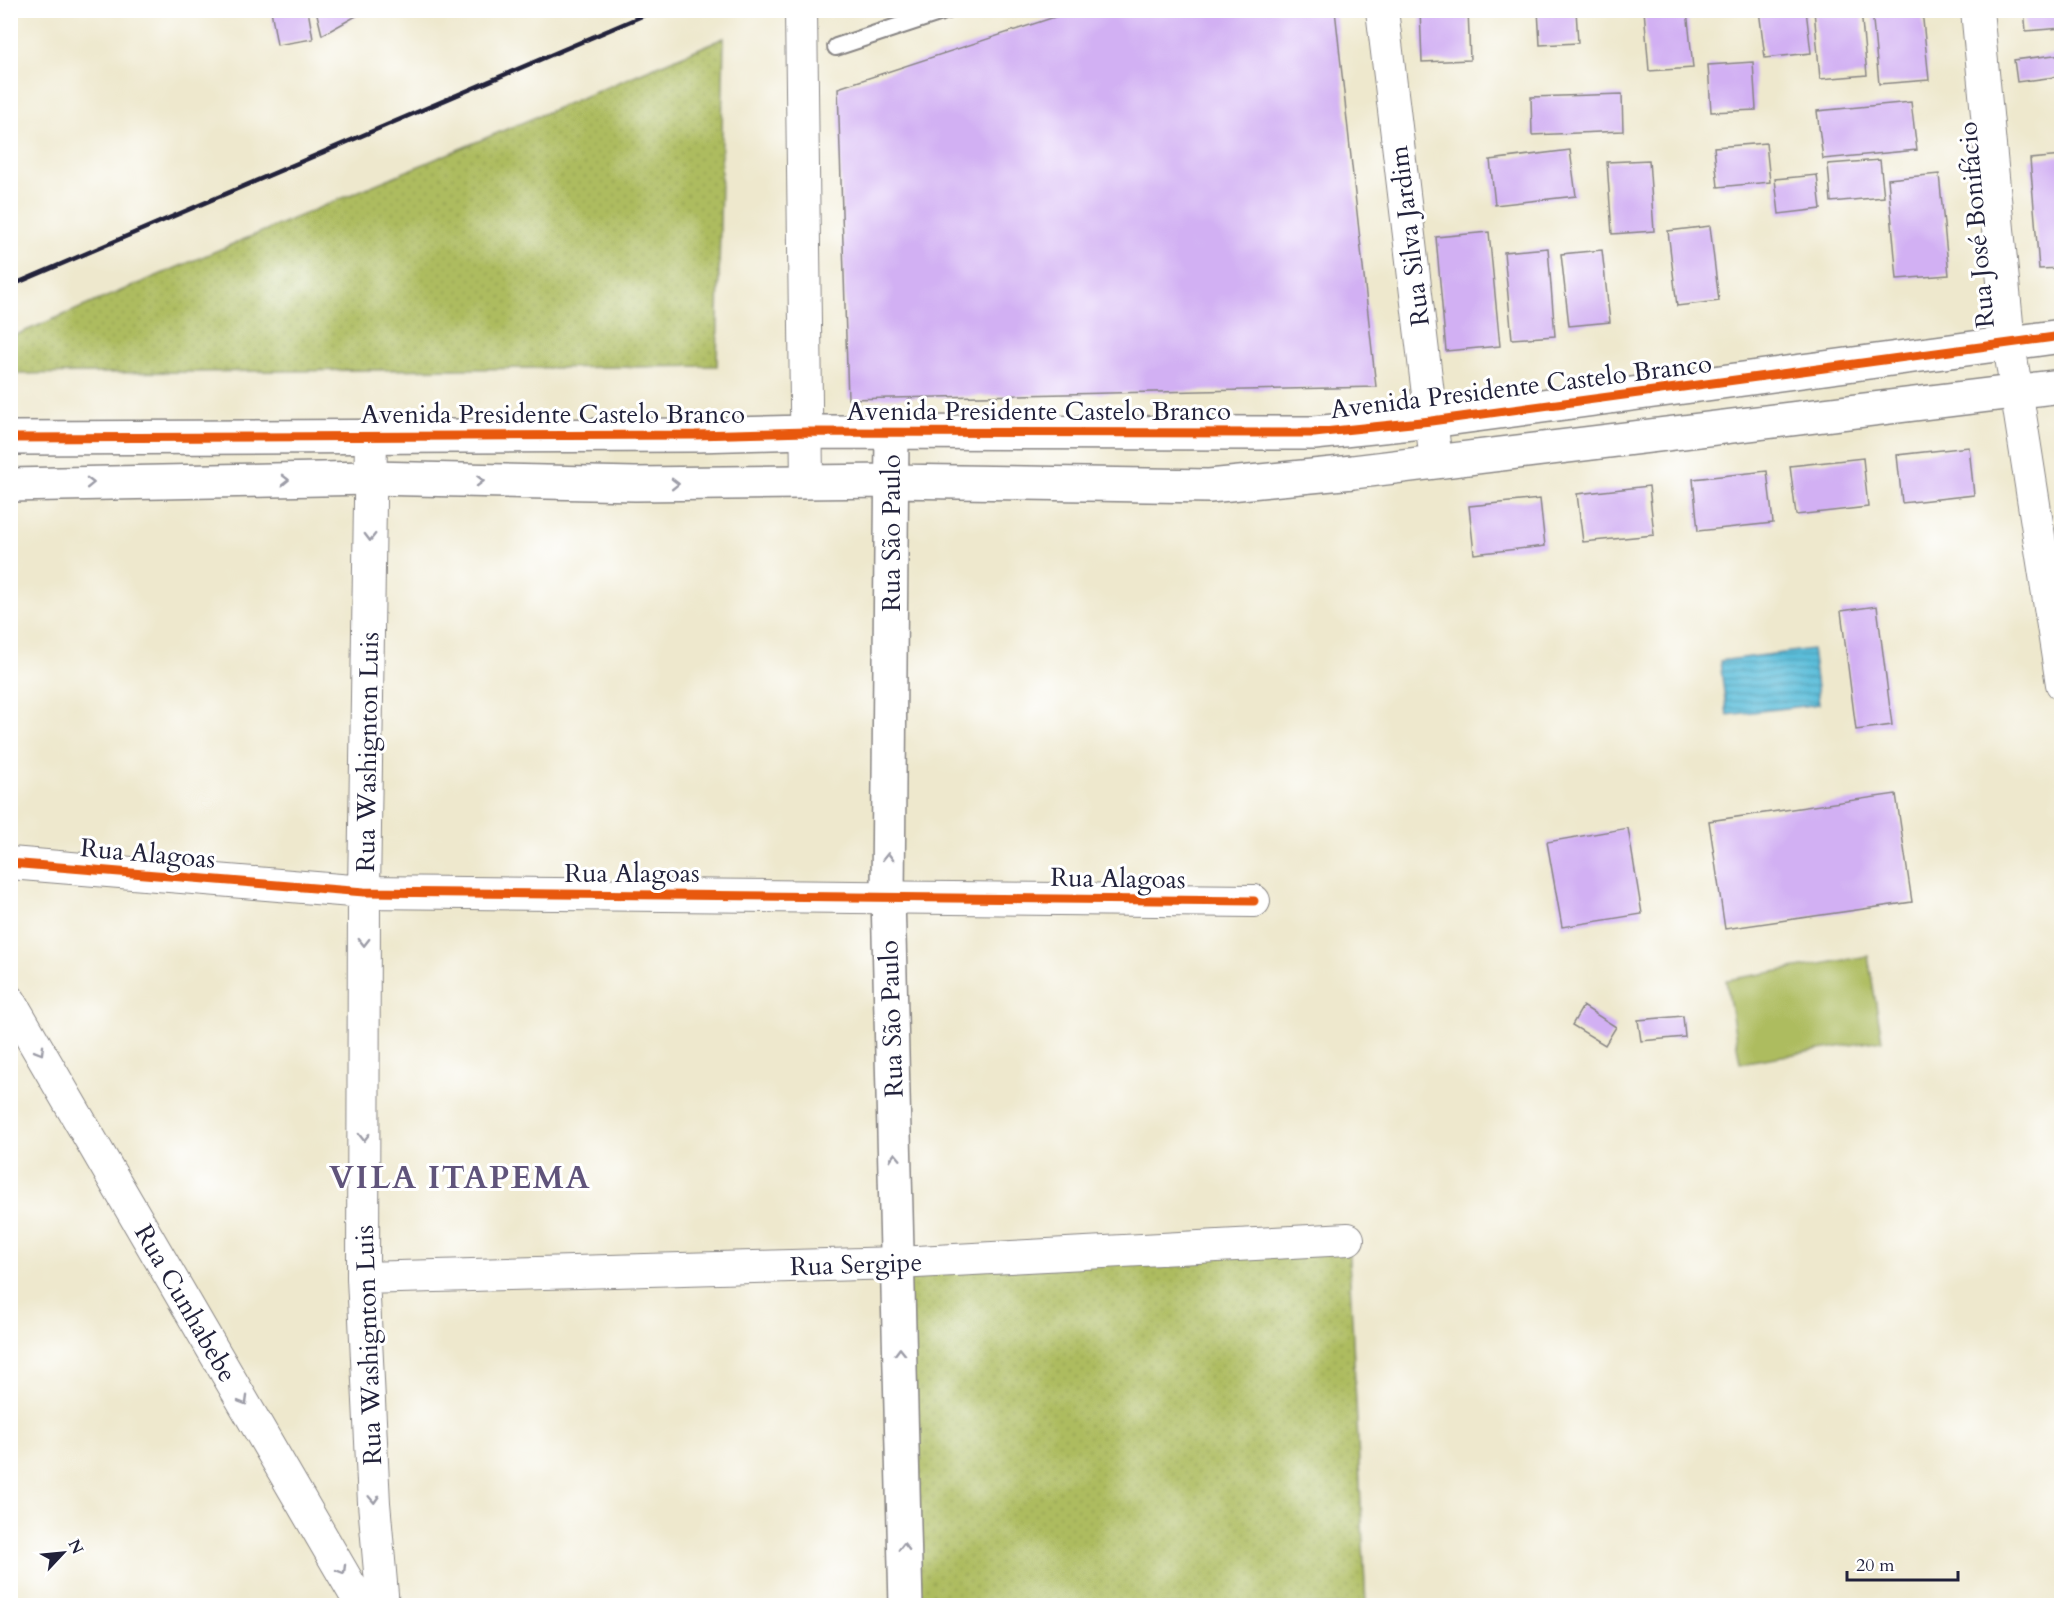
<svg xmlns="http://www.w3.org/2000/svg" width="2072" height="1616" font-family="Cardo,serif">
  <defs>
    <pattern id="grass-dots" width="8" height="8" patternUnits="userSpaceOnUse" patternTransform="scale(1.5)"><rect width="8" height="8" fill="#adbc5f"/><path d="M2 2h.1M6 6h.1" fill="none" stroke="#95a153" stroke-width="1.8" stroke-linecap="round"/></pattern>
    <pattern id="water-rules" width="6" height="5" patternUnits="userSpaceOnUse" patternTransform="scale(1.5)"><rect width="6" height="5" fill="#5bbeda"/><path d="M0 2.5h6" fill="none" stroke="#4b9ab2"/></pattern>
  </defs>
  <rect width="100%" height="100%" fill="#fff"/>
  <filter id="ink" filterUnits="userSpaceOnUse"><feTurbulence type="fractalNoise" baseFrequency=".0167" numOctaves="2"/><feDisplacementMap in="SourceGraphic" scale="12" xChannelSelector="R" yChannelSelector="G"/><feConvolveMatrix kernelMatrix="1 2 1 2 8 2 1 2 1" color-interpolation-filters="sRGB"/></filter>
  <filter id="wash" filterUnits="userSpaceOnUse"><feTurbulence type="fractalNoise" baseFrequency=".008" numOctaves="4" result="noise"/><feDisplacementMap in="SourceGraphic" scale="24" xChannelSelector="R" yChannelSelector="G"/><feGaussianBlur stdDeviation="1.35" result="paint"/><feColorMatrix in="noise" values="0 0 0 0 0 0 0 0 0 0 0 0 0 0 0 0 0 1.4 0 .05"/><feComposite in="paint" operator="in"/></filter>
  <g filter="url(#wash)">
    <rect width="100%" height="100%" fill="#eee8cd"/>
    <path fill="url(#grass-dots)" stroke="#686f4d" stroke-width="1.5" d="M724,38l-7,328 -706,8v-37z
      M1348,1239l18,366h-460l-9,-340z"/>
    <path fill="#adbc5f" stroke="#686f4d" stroke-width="1.5" d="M1868,956l14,84 -142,23 -14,-83z"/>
    <path fill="url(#water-rules)" stroke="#3e708a" stroke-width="1.5" d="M1812,649l7,55 -92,11 -7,-54z"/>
    <g id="blocks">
      <path fill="#d2b0f3" d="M271,10h37l5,29 -36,6z
        M316,10h51l-45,25z
        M1076,10h259l41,377 -528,12 -10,-311z
        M1420,10h48l2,50 -48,2z
        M1538,10h38l2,33 -38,2z
        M1644,10h43l6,58 -44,3z
        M1759,10h47l5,43 -46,5z
        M1814,10h47l6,65 -47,4z
        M1872,10h50l7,70 -50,4z
        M2024,10h37l1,18 -36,3z
        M2062,54v22l-45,6 -3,-22z
        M1753,62l3,48 -45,2 -3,-47z
        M1622,94l1,37 -91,4 -1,-38z
        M1911,102l6,48 -94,9 -6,-48z
        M1766,143l4,39 -52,5 -4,-40z
        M1570,150l6,46 -81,9 -5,-45z
        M2062,156v112l-23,1 -9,-110z
        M1649,160l5,71 -42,3 -5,-72z
        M1880,160l4,37 -53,5 -3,-38z
        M1939,174l10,101 -52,4 -9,-100z
        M1817,175l4,34 -42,5 -4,-35z
        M1710,226l9,75 -42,5 -9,-75z
        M1489,232l11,114 -54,5 -10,-114z
        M1548,248l7,88 -43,3 -8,-87z
        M1602,250l8,72 -41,4 -8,-72z
        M1969,447l5,48 -72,8 -5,-48z
        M1863,458l5,49 -72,8 -6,-49z
        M1767,471l6,52 -75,8 -5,-52z
        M1649,486l5,49 -71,7 -6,-48z
        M1540,499l5,47 -71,8 -5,-48z
        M1877,606l15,119 -36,5 -15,-119z
        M1896,794l16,108 -187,27 -16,-108z
        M1628,828l14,86 -80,13 -15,-85z
        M1583,1006l33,21 -11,18 -33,-20z
        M1683,1016l2,21 -44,4 -3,-21z"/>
    </g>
  </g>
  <g filter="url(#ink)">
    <use href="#blocks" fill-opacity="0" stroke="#888584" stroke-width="1.5"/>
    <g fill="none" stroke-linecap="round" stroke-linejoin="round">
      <g stroke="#888584" stroke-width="20">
        <path id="service" d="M836,47l112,-37"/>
      </g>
      <g stroke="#888584" stroke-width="34">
        <path id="minor" d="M801,10l6,472
          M1382,10l54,451
          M1977,10l32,334 53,340
          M371,437l-7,455 -1,386 11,225 9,103
          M10,863l354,29 890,9
          M10,1001l352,605
          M363,1278l535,-15 450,-24"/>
      </g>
      <g stroke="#888584" stroke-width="36">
        <path id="tertiary" d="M892,432l-4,464 18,710
          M10,438l685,-3 111,-3 508,1 117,-12 631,-85
          M10,485l361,-7 264,6 257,-3 317,5 144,-14 709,-86"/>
      </g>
      <use href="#service" stroke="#fff" stroke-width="16"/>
      <use href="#minor" stroke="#fff" stroke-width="32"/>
      <use href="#tertiary" stroke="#fff" stroke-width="33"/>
      <path stroke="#22223b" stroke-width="4.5" d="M10,286l646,-276"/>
      <g stroke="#fff" stroke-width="13">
        <path id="cycleway" d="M10,438l685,-3 111,-3 508,1 117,-12 631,-85
          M10,863l354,29 890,9"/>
      </g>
      <use href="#cycleway" stroke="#e8590c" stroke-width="9"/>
    </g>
    <defs><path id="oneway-chevron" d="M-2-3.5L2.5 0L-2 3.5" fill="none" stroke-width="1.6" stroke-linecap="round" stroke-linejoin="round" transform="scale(1.5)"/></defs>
    <g stroke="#9c9ca7">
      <use href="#oneway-chevron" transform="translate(285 480) rotate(-1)"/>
      <use href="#oneway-chevron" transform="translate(480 481) rotate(1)"/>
      <use href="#oneway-chevron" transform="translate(90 483) rotate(-1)"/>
      <use href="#oneway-chevron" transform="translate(675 484) rotate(-1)"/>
      <use href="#oneway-chevron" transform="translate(370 537) rotate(91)"/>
      <use href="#oneway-chevron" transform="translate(888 857) rotate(-89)"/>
      <use href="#oneway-chevron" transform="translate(364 942) rotate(90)"/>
      <use href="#oneway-chevron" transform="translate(40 1051) rotate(60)"/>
      <use href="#oneway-chevron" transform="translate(364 1137) rotate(90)"/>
      <use href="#oneway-chevron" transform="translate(895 1157) rotate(-92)"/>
      <use href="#oneway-chevron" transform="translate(900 1352) rotate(-91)"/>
      <use href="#oneway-chevron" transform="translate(244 1401) rotate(60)"/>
      <use href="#oneway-chevron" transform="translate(374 1499) rotate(87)"/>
      <use href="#oneway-chevron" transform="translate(904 1547) rotate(-91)"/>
      <use href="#oneway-chevron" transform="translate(342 1570) rotate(60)"/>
    </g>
  </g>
  <g text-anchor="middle" stroke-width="6" stroke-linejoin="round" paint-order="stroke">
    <g font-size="26" fill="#22223b" stroke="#fff">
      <text transform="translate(1976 225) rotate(-95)" y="9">Rua José Bonifácio</text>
      <text transform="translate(1409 236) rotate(-97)" y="9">Rua Silva Jardim</text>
      <text transform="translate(1521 386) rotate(-7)" y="9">Avenida Presidente Castelo Branco</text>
      <text x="1039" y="420">Avenida Presidente Castelo Branco</text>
      <text x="553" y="423">Avenida Presidente Castelo Branco</text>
      <text transform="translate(891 533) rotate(-90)" y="9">Rua São Paulo</text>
      <text transform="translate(367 752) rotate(-89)" y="9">Rua Washignton Luis</text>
      <text transform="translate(148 853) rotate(5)" y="9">Rua Alagoas</text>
      <text x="632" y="882">Rua Alagoas</text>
      <text transform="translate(1118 878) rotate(1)" y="9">Rua Alagoas</text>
      <text transform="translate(891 1019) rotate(-92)" y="9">Rua São Paulo</text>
      <text transform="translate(856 1264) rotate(-2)" y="9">Rua Sergipe</text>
      <text transform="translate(186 1303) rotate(60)" y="9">Rua Cunhabebe</text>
      <text transform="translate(368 1345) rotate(-92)" y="9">Rua Washignton Luis</text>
    </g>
    <g font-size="32" font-weight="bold" letter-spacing="1.5" fill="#60547b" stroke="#fff">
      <text x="460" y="1188">VILA ITAPEMA</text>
    </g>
  </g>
  <rect width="2072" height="1616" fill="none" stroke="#fff" stroke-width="36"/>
  <g transform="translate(63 1553) rotate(64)" stroke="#ffffff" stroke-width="4.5" paint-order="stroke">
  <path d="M0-4.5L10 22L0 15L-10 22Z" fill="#22223b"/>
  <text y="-9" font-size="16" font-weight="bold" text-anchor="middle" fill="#22223b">N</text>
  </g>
  <path d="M1847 1571v9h111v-9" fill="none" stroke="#22223b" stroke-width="3"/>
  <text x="1856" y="1571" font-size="18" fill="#22223b" stroke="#ffffff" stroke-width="4.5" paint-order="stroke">20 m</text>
</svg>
